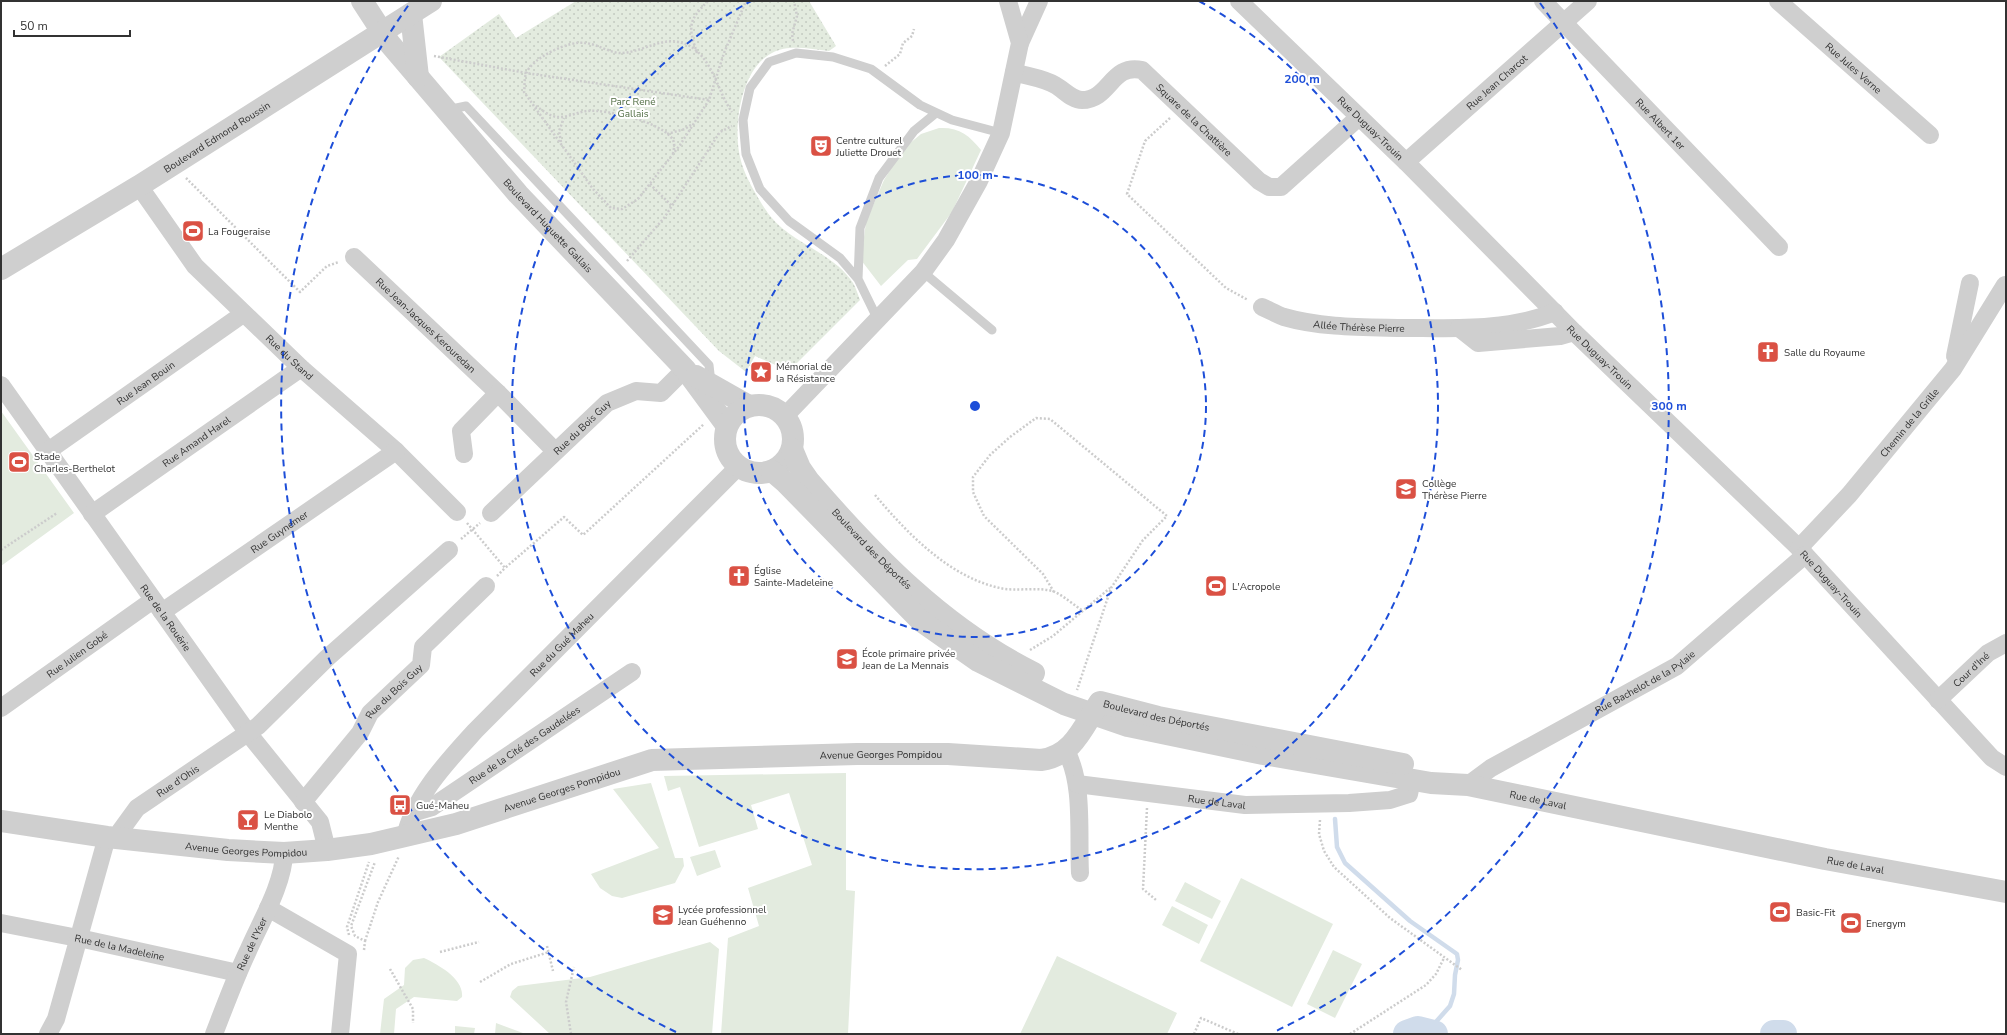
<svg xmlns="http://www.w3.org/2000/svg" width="2007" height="1035" font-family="'Nunito Sans',sans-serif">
  <defs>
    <pattern id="park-dots" width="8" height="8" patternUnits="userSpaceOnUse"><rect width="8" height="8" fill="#e3ebdf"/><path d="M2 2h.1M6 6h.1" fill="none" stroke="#c3cac0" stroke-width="1.8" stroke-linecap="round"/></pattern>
  </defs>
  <rect width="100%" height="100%" fill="#fff"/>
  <path fill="#e3ebdf" d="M939,128c20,-1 30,7 42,22l-29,62 -35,47 -9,1 -27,26 -20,-26 5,-38 18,-42 19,-31 18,-15z
    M1,411l73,102 -73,53z
    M846,773v117l9,1 -7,143h-127l7,-96 31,-12 -11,-38 64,-23 -23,-72 -38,12 7,24 -59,18 -19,-60 -12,4 -4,-15z
    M651,783l24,75h8l1,8 -9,17 -53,15 -10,-2 -12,-8 -9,-14 68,-26 -46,-59z
    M715,850l6,17 -24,9 -7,-19z
    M1241,878l92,46 -41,83 -92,-46z
    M1185,882l36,19 -9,18 -37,-18z
    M1172,906l36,19 -9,19 -37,-19z
    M710,942l9,7 -7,85h-162l-40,-37 2,-6 6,-5 72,-9z
    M1333,950l29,14 -27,54 -28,-14z
    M1057,956l120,57 -10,21h-147z
    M424,958c15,7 40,21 38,39l-5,4 -43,-4 -18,12 -2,25h-14l4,-35 20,-14 1,-17 8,-8z
    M496,1023l27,10 1,1h-29z
    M455,1026l20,2 -1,6h-19z"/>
  <path fill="url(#park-dots)" d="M576,1h233l27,45 -7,5c-19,-2 -40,-7 -57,2 -32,16 -40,77 -31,108 3,11 9,23 15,33 4,7 9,16 15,23 22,27 63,36 82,66 3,5 5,12 7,17l-67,67h-13l-25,-11 -9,16 -27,-21 -280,-294 60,-43 17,24z"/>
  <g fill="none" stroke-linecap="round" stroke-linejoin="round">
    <path stroke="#d0dceb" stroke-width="4.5" d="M1335,819l2,28 8,16 65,58 47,33 1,6 -3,15 -1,19 -4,12 -23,26"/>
    <path stroke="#d0dceb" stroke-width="28" d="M1407,1034l11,-4 16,4
      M1774,1034h9"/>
    <path stroke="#ccc" stroke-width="2.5" stroke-dasharray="2 2" stroke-linecap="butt" d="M793,41l-1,-7 5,-18 -3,-15
      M697,53c-9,-27 -9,-32 11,-52
      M434,56l92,17 183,27 15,-47 22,-52
      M885,66l15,-12 3,-11 9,-7 2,-7
      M709,100l-29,45 -42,54 -16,10 -11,-1 -18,-19 -69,-97c1,-6 0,-13 2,-18 5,-16 44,-34 59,-31 13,1 26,11 38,10 23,-2 42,-19 65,-8 25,13 29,46 44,67
      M536,106c6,4 13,10 21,11 10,1 20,-5 30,-6 19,-2 76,11 86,29 2,4 1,9 0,13
      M1170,118l-25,23 -18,53 99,94 22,12
      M667,134l18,-5 7,-5
      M561,142l-2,-11 5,-13
      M186,178l114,114 27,-26 12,-4
      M650,184l22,22
      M627,261l37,-43 56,-86 12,-6
      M875,495c32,38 74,82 125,93 16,4 40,-2 55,4 10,5 19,13 28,19
      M467,523l38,45 59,-51 19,18 121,-111
      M461,539l19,-16
      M1,550l56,-37
      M497,576l8,-8
      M1054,592l-11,-18 -59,-58 -11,-24v-15l17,-22 20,-18 26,-19 14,1 117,97 -24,24 -32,48 -34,102
      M1030,650l23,-14 57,-48
      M1147,808l-4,81 13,11
      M1320,820l-1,14 5,17 10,16 56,51 72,52
      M349,935l-2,-8 22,-65
      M365,941l13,-39 21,-46
      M547,946l6,25
      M364,950l1,-9 -10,-5 -4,-10 24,-64
      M440,952l39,-10
      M390,969l23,40v14
      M480,982l31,-18 38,-12
      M571,1034l-5,-32 8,-35
      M1194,1034l7,-16 37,16
      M1350,1034l76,-49 10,-11 8,-16"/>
    <path stroke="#cfcfcf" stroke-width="9" d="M447,110l19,-4 243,259 2,18
      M923,272l69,58
      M858,279l2,-51 19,-50 35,-47 22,-18
      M878,320l-20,-41 -18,-21 -51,-37 -29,-32 -14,-35 -3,-34 7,-32 19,-26 27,-9 37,4 38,12 49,36 32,15 49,13"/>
    <g stroke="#cfcfcf" stroke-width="18">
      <path id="s1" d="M1239,1l167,161 168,170 225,216 193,210 14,9"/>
      <path id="s2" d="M1543,1l236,246"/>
      <path id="s3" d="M1778,1l152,134"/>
      <path d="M1020,43l19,-42"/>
      <path id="s4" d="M1014,72c12,4 30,6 41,13 9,5 17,15 27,15 28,0 29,-37 60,-30l117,111 10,6h12l78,-70"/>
      <path id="s5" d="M1406,162l182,-161"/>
      <path id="s6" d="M139,186l56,80 106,102 95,83 61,61"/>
      <path id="s7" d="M354,257l144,136 57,58"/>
      <path id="s8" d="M1262,307c7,3 14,7 22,10 38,11 81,10 121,11 49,0 103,3 150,-16"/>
      <path d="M1459,328l19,15 82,-7 14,-4"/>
      <path d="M1955,356l15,-73"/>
      <path id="s9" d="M1,385l247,348 72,89 7,28"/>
      <path d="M785,416l138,-144 23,-32 33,-59 22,-48 19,-90 -12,-42"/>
      <path id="s10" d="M48,451l195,-137"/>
      <path d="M464,454l-3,-23 37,-38"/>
      <path id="s11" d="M491,513l116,-110 29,-12 25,2 24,-24"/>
      <path id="s12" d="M92,514l209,-146"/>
      <path id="s13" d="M1799,548l50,-53 104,-126 52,-84"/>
      <path id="s14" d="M162,612l234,-161"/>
      <path id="s15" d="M1938,700l50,-47 18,-10"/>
      <path id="s16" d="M1,708l152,-108"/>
      <path d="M1066,751c18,32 12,84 14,122"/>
      <path id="s17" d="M1077,784l168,21 104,-2 41,-3 19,-6 3,-14"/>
      <path id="s18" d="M1468,785l23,-17 186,-102 128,-111"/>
      <path id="s19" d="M303,802l57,-69 10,-20 51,-48 2,-18 63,-61"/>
      <path id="s20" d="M415,812l17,-5 200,-135"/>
      <path id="s21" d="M405,837c9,-41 43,-76 70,-106l263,-264"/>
      <path id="s22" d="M117,838l4,-8 16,-22 121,-82 69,-68 122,-108"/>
      <path d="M268,908l80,46 -8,80"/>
      <path id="s23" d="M1,923l87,17 150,33"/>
      <path d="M48,1034l8,-15 51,-182"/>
      <path id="s24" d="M214,1034c11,-28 21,-56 34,-83 12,-28 36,-68 36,-98"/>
    </g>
    <g stroke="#cfcfcf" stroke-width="22">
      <path id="s25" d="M362,1l28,43 128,150 167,175 42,57"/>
      <path d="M411,14l7,63"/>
      <path id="s26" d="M1,269l138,-83 292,-185"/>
      <path d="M696,376l53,30"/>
      <circle cx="759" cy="439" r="34"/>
      <path id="s27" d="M792,449l8,19 9,13c65,75 134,147 225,192"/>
      <path id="s28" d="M772,471l14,12 135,138 57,40 86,43 64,22 135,28 168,29 37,2 357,74 181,33"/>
      <path id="s29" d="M1100,702l58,15 245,47"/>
      <path id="s30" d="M1,821l106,16 121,13 56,3 43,-3 44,-6 85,-20 196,-64 205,-6h91l93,6c32,-4 42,-33 58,-57"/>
    </g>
  </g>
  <g fill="none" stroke="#1d4ed8" stroke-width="2" stroke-dasharray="7 5">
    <circle cx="975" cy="406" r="231"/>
    <path d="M1199 1A463 463 0 1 1 751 1"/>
    <path d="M676 1032A694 694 0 0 1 410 3M1540 3A694 694 0 0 1 1274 1032"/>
  </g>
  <defs>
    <g id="theatre-square" transform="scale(1.15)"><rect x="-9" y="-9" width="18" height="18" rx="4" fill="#da5144" stroke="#fff"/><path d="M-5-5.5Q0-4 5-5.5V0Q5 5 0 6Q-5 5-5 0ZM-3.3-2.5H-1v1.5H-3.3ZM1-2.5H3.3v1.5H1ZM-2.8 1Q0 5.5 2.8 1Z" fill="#fff"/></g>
    <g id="stadium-square" transform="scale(1.15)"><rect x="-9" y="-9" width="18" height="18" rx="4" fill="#da5144" stroke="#fff"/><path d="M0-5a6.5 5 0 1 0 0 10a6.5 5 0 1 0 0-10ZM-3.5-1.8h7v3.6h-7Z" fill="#fff"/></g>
    <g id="church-square" transform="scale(1.15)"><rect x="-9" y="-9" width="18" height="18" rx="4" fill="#da5144" stroke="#fff"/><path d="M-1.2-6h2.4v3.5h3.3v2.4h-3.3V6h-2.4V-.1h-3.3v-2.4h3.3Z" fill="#fff"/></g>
    <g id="sight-square" transform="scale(1.15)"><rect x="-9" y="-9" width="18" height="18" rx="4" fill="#da5144" stroke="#fff"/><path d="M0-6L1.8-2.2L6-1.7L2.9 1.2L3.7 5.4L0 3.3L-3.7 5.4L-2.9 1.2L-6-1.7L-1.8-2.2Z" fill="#fff"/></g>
    <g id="school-square" transform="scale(1.15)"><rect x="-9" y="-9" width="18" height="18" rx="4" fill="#da5144" stroke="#fff"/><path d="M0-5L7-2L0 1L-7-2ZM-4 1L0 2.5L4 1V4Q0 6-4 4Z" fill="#fff"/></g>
    <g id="bus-square" transform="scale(1.15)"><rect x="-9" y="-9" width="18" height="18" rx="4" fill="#da5144" stroke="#fff"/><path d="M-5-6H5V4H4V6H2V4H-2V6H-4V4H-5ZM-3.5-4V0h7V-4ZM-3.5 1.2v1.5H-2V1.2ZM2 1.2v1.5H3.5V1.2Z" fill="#fff"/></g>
    <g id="bar-square" transform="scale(1.15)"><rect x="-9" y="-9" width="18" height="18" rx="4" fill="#da5144" stroke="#fff"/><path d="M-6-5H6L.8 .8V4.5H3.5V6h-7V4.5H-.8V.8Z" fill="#fff"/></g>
  </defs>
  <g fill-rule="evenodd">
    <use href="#theatre-square" x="821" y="146"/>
    <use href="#stadium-square" x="193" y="231"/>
    <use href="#church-square" x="1768" y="352"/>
    <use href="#sight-square" x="761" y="372"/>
    <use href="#stadium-square" x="19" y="462"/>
    <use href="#school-square" x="1406" y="489"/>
    <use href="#church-square" x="739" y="576"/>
    <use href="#stadium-square" x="1216" y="586"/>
    <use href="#school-square" x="847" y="659"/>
    <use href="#bus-square" x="400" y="805"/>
    <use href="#bar-square" x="248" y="820"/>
    <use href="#stadium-square" x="1780" y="912"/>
    <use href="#school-square" x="663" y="915"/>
    <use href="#stadium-square" x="1851" y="923"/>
  </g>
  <g text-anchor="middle" stroke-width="4" stroke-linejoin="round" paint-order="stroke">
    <g font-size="10" fill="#323232" stroke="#fff">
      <text dy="4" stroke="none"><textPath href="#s3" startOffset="101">Rue Jules Verne</textPath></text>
      <text dy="4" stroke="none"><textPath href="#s5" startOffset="121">Rue Jean Charcot</textPath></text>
      <text dy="4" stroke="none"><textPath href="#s4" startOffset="217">Square de la Chattière</textPath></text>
      <text dy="4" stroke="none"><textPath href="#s2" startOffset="170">Rue Albert 1er</textPath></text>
      <text dy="4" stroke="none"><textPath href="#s1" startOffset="183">Rue Duguay-Trouin</textPath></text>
      <text dy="4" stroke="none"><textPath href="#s26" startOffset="253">Boulevard Edmond Roussin</textPath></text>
      <text dy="4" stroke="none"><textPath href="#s25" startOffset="292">Boulevard Huguette Gallais</textPath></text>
      <text dy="4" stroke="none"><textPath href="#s8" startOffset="100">Allée Thérèse Pierre</textPath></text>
      <text dy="4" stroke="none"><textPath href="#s7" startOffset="99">Rue Jean-Jacques Kerouredan</textPath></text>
      <text dy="4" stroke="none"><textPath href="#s6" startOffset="229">Rue du Stand</textPath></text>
      <text dy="4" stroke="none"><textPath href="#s1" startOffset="507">Rue Duguay-Trouin</textPath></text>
      <text dy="4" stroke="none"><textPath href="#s10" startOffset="119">Rue Jean Bouin</textPath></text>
      <text dy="4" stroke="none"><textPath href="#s13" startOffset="167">Chemin de la Grille</textPath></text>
      <text dy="4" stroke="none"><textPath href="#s11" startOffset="125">Rue du Bois Guy</textPath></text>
      <text dy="4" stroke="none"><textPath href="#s12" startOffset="127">Rue Amand Harel</textPath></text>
      <text dy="4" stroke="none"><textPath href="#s14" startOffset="142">Rue Guynemer</textPath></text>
      <text dy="4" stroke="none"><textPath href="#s27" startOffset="129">Boulevard des Déportés</textPath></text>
      <text dy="4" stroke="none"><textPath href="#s1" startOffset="831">Rue Duguay-Trouin</textPath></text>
      <text dy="4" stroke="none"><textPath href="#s9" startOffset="285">Rue de la Rouërie</textPath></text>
      <text dy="4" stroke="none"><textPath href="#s21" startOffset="251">Rue du Gué Maheu</textPath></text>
      <text dy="4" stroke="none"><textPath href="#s16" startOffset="93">Rue Julien Gobé</textPath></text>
      <text dy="4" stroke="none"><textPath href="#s15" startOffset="45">Cour d'Iné</textPath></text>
      <text dy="4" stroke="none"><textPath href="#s18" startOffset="205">Rue Bachelot de la Pylaie</textPath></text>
      <text dy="4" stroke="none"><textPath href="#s19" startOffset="144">Rue du Bois Guy</textPath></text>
      <text dy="4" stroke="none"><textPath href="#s29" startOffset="58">Boulevard des Déportés</textPath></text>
      <text dy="4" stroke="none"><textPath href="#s20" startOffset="129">Rue de la Cité des Gaudelées</textPath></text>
      <text dy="4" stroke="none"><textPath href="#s30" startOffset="895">Avenue Georges Pompidou</textPath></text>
      <text dy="4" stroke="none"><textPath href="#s22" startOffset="85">Rue d'Ohis</textPath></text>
      <text dy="4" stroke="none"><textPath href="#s30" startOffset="571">Avenue Georges Pompidou</textPath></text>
      <text dy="4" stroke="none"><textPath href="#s28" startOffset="862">Rue de Laval</textPath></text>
      <text dy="4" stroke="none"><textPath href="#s17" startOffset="141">Rue de Laval</textPath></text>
      <text dy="4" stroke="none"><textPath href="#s30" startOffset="247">Avenue Georges Pompidou</textPath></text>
      <text dy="4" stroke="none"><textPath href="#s28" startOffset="1186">Rue de Laval</textPath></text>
      <text dy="4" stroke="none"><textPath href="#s24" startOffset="98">Rue de l'Yser</textPath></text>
      <text dy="4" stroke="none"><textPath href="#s23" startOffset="121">Rue de la Madeleine</textPath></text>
    </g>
    <g font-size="10" fill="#4f6c42" stroke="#fff">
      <text x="633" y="105">Parc René<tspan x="633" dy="12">Gallais</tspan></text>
    </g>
    <g font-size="10" fill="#323232" stroke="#fff" text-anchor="start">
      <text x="836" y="144">Centre culturel<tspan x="836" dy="12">Juliette Drouet</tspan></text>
      <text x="208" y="235">La Fougeraise</text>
      <text x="1784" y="356">Salle du Royaume</text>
      <text x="776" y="370">Mémorial de<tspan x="776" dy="12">la Résistance</tspan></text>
      <text x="34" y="460">Stade<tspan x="34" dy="12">Charles-Berthelot</tspan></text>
      <text x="1422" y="487">Collège<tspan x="1422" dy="12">Thérèse Pierre</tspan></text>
      <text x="754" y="574">Église<tspan x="754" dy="12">Sainte-Madeleine</tspan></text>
      <text x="1232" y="590">L'Acropole</text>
      <text x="862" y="657">École primaire privée<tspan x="862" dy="12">Jean de La Mennais</tspan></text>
      <text x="416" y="809">Gué-Maheu</text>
      <text x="264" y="818">Le Diabolo<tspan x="264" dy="12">Menthe</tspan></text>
      <text x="678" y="913">Lycée professionnel<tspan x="678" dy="12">Jean Guéhenno</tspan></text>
      <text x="1796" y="916">Basic-Fit</text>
      <text x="1866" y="927">Energym</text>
    </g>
  </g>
  <circle cx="975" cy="406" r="6" fill="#1d4ed8" stroke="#fff" stroke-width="2"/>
  <g font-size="12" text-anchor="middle" font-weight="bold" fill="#1d4ed8" stroke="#fff" stroke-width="4" stroke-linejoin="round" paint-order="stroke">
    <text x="1302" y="83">200 m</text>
    <text x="975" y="179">100 m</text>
    <text x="1669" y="410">300 m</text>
  </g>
  <rect width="2007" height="1035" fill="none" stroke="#323232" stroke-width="4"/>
  <path d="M14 30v6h116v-6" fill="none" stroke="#323232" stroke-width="2"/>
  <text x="20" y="30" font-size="12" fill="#323232" stroke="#ffffff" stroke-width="3" paint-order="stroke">50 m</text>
</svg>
